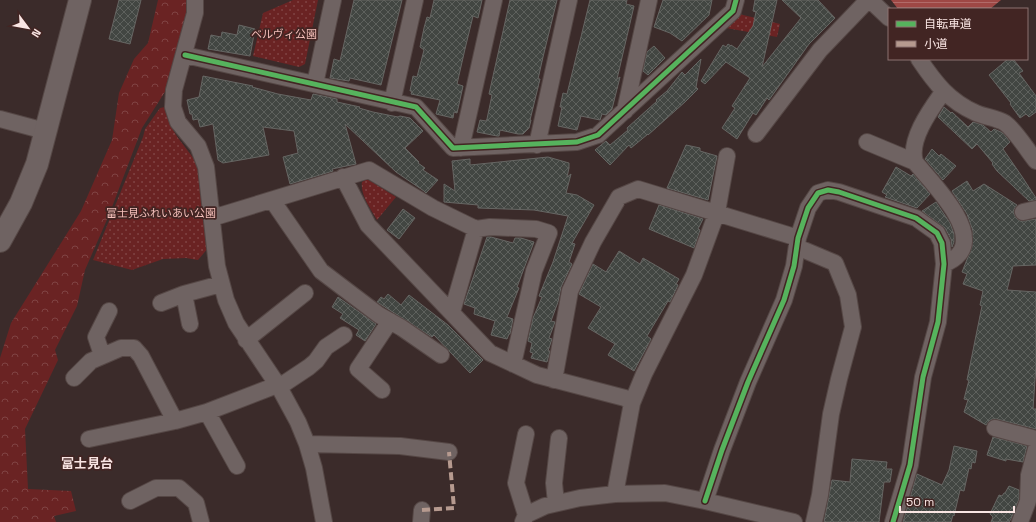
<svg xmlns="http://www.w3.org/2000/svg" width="1036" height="522" font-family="'Space Grotesk','Noto Sans JP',sans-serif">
  <defs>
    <pattern id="forest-crowns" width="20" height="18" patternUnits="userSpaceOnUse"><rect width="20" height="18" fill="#6a2323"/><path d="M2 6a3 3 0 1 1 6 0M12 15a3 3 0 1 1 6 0" fill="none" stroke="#804343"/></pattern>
    <pattern id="park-dots" width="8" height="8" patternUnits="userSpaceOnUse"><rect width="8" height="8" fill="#6a2323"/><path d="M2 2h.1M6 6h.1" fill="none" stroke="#804343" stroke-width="1.8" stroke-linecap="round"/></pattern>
    <pattern id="water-rules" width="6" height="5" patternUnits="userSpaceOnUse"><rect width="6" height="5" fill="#9e4845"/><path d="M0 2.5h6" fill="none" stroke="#b16b69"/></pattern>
    <pattern id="building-cross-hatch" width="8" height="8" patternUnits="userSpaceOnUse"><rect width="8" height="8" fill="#424642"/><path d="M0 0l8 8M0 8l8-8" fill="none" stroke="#5e615d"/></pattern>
  </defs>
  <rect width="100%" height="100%" fill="#3b2b2a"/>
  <path fill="url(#forest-crowns)" d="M158,0h28l1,13 -19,74 -26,41 -33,87 -24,55 -8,36 -22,44 3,10 -33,69 3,60 43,2 5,20 -22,5 2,6h-56v-164l11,-35 70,-112 31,-71 7,-47 15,-34 14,-16z"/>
  <path fill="url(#park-dots)" d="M293,0h25l-13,64 -6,3 -46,-11 10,-43z
    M739,14l41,10 -3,13 -51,-9z
    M165,107c5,27 19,36 33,58l11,82 -11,13 -12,-2 -23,1 -31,11 -39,-10 50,-123 2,-8 15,-21z
    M367,179l29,18 -19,23c-6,-11 -17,-25 -15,-38z"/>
  <path fill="url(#water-rules)" d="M891,0h110l-11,9h-92z"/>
  <path fill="url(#building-cross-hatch)" stroke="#666663" d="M119,0h22l-11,44 -21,-5z
    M354,0h48l-21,85 -31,-7 -1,3 -19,-3 4,-19 6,2z
    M434,0h48l-4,18 -5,-2 -8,33 -8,35 6,2 -6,27 -3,-1 -1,6 -17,-4 4,-14 -29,-6 1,-3h-2l3,-15 4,1 7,-27 -4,-3 4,-19 3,-11 3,1z
    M510,0h47l-14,57 -5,22h2l-10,41h1l-2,8 -6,6h-5l-18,-4 -1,6h-2l-20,-4 3,-12 6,1 1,-2 5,-24 -3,-1z
    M590,0h37l-1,4 8,2 -17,73 3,-2 -8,32 -6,6 -4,-1 -2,6 -19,-4 -4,14 -19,-4 4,-19h-2l3,-14 4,1z
    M663,0h49l-3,15 -27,26 -12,-8 -16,-6z
    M755,0h22l-15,67 39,-49 -19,-18h36l17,18 -26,26 -40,56 -2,-2 -11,17 -3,-2 -16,26 -15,-11 13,-20 -3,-2 18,-28 -24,-16 -21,22 -4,-3 22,-36 3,2 2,-3 3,2v-1l6,4 16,-23 3,-14 -3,-1z
    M239,25l16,4 -5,27 -42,-7 3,-14 10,2 1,-5 15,3z
    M654,46l11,12 -17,17 -5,-4 4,-19z
    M701,59l-5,28 2,2 -13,13 -37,33v-1l-17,14 -2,-3 -19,20 -15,-15 11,-9 4,4 18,-15 -1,-2 30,-27 -1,-1 11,-9 15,-19 3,3z
    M1008,59h5l10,12 -4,2 17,23v16l-7,5 -3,-3 -6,4 -10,-14 1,-1 -22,-28z
    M203,76l50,10 -1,1 26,7 33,6 2,-6 24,5v3l23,5 -1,1 14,4 25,5 2,-1 10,2 13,13 -18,17 14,14 -1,1 7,5 -2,2 15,10 -12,13 -2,-2 -28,-19 -51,-48 11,40 -24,5 1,2 -43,13 -7,-27 15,-4 -4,-22 -31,-4 6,28 -46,8 -5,-3 -5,-36 -13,3 -2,-8 -5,1 -1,-6h-2l-3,-14 12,-3z
    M944,107l7,6 1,-1 16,15 5,-5 10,3 8,7 3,-3 9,4 7,9 -7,7 20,29 13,20v2l-7,1 -32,-30 -5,-7 1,-1 -16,-19 -5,5 -34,-32z
    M686,145l14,3v3l17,5 -9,44 -41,-12z
    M932,149l7,7 2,-2 15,12 -13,14 -18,-21z
    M548,157l21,6v5l-2,9 4,-3 -5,19 11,2 17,10 -22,38 3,1 -6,18 3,2 -11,23 -3,15 -7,19 4,1 -6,16 3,1 -4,12h2l-3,11 -16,-4 2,-5 -3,-1 2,-9 -4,-2 5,-23 9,-21 -3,-1 14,-34 15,-46 -34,-6 -56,-2v-3l-34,-3v-18l11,7 -3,-30 18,-2v6z
    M896,167l15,9 2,-2 17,20 -13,14 -32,-11 2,-2 -5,-3z
    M967,181l6,10 11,-7 33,21 -3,4v5l2,4 4,3h5l11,-2v46l-23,1 -6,24 29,2v73l-3,44h3v20l-39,-10h-5l-3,2 -3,4 -22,-13 4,-12 -4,-1 5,-19h-2l15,-74 -2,-1 3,-14 -20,-7 4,-10 -5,-2 10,-25 1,-16 -6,-17 -15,-23z
    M936,202l14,21 4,11v8l-2,5 -1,-8 -6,-11 -23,-17z
    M659,205l44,14 -5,10 2,1 -6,18 -45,-19z
    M403,209l12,9 -16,21 -12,-9z
    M487,237h4l22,6 2,-5h6l13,4 -17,45 2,1 -12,29 6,2 -3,15h-1l-2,5 -16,-4 4,-14 -21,-7 1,-6 -11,-4z
    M619,251l21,13 3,-6 36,21 -3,5 2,1 -8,17 -2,-1 -21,35 4,3 -17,32 -26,-16 7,-11 -27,-16 13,-21 -22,-13 14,-30 13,8z
    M388,294l13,11 8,-10 39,30 35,35 -13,13 -36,-38 -2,2 -55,-35 4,-5 3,2z
    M338,297l38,27 -11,17 -9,-6 3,-5 -19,-12 3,-4 -11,-7z
    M993,437l34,9 -4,16 -17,-3v2l-19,-6z
    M954,446l23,5 -2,12 -3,-1 -1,7 -2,-1 -5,23 -4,-1 -6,26 -1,-1 -2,7h-48l14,-48 25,11 7,-15z
    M852,459l35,3 -1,7h6l-2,13h-6l-5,40h-55l8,-42 18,2z
    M1009,486l10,4v9l-8,20 -2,3h-18l2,-5 -3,-3 9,-19 3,1 2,-3h1z"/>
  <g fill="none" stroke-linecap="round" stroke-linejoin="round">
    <g stroke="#554745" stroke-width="18">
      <path id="street" d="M195,0v13l-21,77 -1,17 5,15 20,24 8,21 11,99 9,34 10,23 43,64 19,35 9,22 7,24 10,54
        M870,0l19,18
        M185,55l231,52 37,41 124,-6 21,-7 135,-124 3,-11
        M919,59c16,24 30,42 57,54 9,4 21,5 29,10 11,8 22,27 31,38
        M315,84l18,-84
        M943,92c-12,17 -35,48 -28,70 15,19 65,67 44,92 -4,5 -10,8 -15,10
        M392,103l23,-103
        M625,111l24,-111
        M0,119l45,12
        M756,134l64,-84 48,-50
        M867,142l48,20
        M537,145l32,-145
        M461,148l33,-148
        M343,177l25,48 122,128 47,22 88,23 7,5
        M272,200l49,71 58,44 23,13 39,27
        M1023,212l13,-3
        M212,218l157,-48 64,38 43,21 14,-2 46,2 13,4 -15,38 -21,93
        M797,247l38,16 13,32 5,32 -14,52 -8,35 -11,81 -6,27
        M184,294l6,30
        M161,303l23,-9 37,-10
        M452,312l24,-83
        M246,340l59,-47
        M106,354l-6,-5 -4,-12 13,-26
        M74,378l17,-17 30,-13h13l7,8 34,65
        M554,380l16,-89 23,-49 26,-45 19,-8 160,49
        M279,387l30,-20 7,-6 10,-14 18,-12
        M382,390l-24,-21 32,-48
        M207,412l30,54
        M995,428l41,11
        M526,434l-10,49 10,32
        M89,439l86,-18 32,-9 70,-27
        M307,444l93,2 49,6
        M615,494l17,-91 12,-29 50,-99 23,-63 10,-56
        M130,501l26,-13h23l17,15 5,19
        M705,501l17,-51 26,-68 36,-82 10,-34 4,-28 10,-30 10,-15 10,-3 11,2 77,26 21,15 5,10 2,21 -6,58 -15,55 -13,88 -17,57
        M556,503l-2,-20 5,-45
        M421,522l1,-12
        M523,522l3,-7 19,-9 35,-8 35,-4 50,-1 40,8 89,21
        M1020,522l8,-21 1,-26 7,-26"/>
    </g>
    <g stroke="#554745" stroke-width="24">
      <path id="secondary" d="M0,241l21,-38 16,-39 43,-164"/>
    </g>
    <use href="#street" stroke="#6f6362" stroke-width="16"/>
    <use href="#secondary" stroke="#6f6362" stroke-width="22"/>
    <path stroke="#b69a8f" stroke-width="4" stroke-dasharray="8 4" stroke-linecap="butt" d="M422,510l32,-2 -5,-56"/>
    <g stroke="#422523" stroke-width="8">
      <path id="cycleway" d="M185,55l231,52 37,41 124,-6 21,-7 135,-124 3,-11
        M705,501l17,-51 26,-68 36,-82 10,-34 4,-28 10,-30 10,-15 10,-3 11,2 77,26 21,15 5,10 2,21 -6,58 -15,55 -13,88 -17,57"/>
    </g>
    <use href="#cycleway" stroke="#56b35d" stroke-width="5"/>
  </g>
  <g text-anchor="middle" stroke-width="3.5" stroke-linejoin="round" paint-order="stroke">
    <g font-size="11" fill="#f4bfba" stroke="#422523">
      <text x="284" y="38">ベルヴィ公園</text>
      <text x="161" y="217">富士見ふれいあい公園</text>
    </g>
    <g font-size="13" font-weight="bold" fill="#f9e5e3" stroke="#422523">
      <text x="87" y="468">富士見台</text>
    </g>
  </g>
  <rect x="888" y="8" width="140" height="52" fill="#422523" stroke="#8b7270"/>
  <rect x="896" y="21" width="20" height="6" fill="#56b35d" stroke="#8b7270"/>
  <text x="924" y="28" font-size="12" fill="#f9e5e3">自転車道</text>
  <rect x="896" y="41" width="20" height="6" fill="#b69a8f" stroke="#8b7270"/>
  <text x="924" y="48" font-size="12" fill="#f9e5e3">小道</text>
  <g transform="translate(28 28) rotate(122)" stroke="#422523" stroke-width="3" paint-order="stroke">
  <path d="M0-3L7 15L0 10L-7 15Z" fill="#f9e5e3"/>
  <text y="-6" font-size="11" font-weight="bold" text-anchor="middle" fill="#f9e5e3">N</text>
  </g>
  <path d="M900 506v6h114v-6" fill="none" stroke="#f9e5e3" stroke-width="2"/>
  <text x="906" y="506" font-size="12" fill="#f9e5e3" stroke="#422523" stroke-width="3" paint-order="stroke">50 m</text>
</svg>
